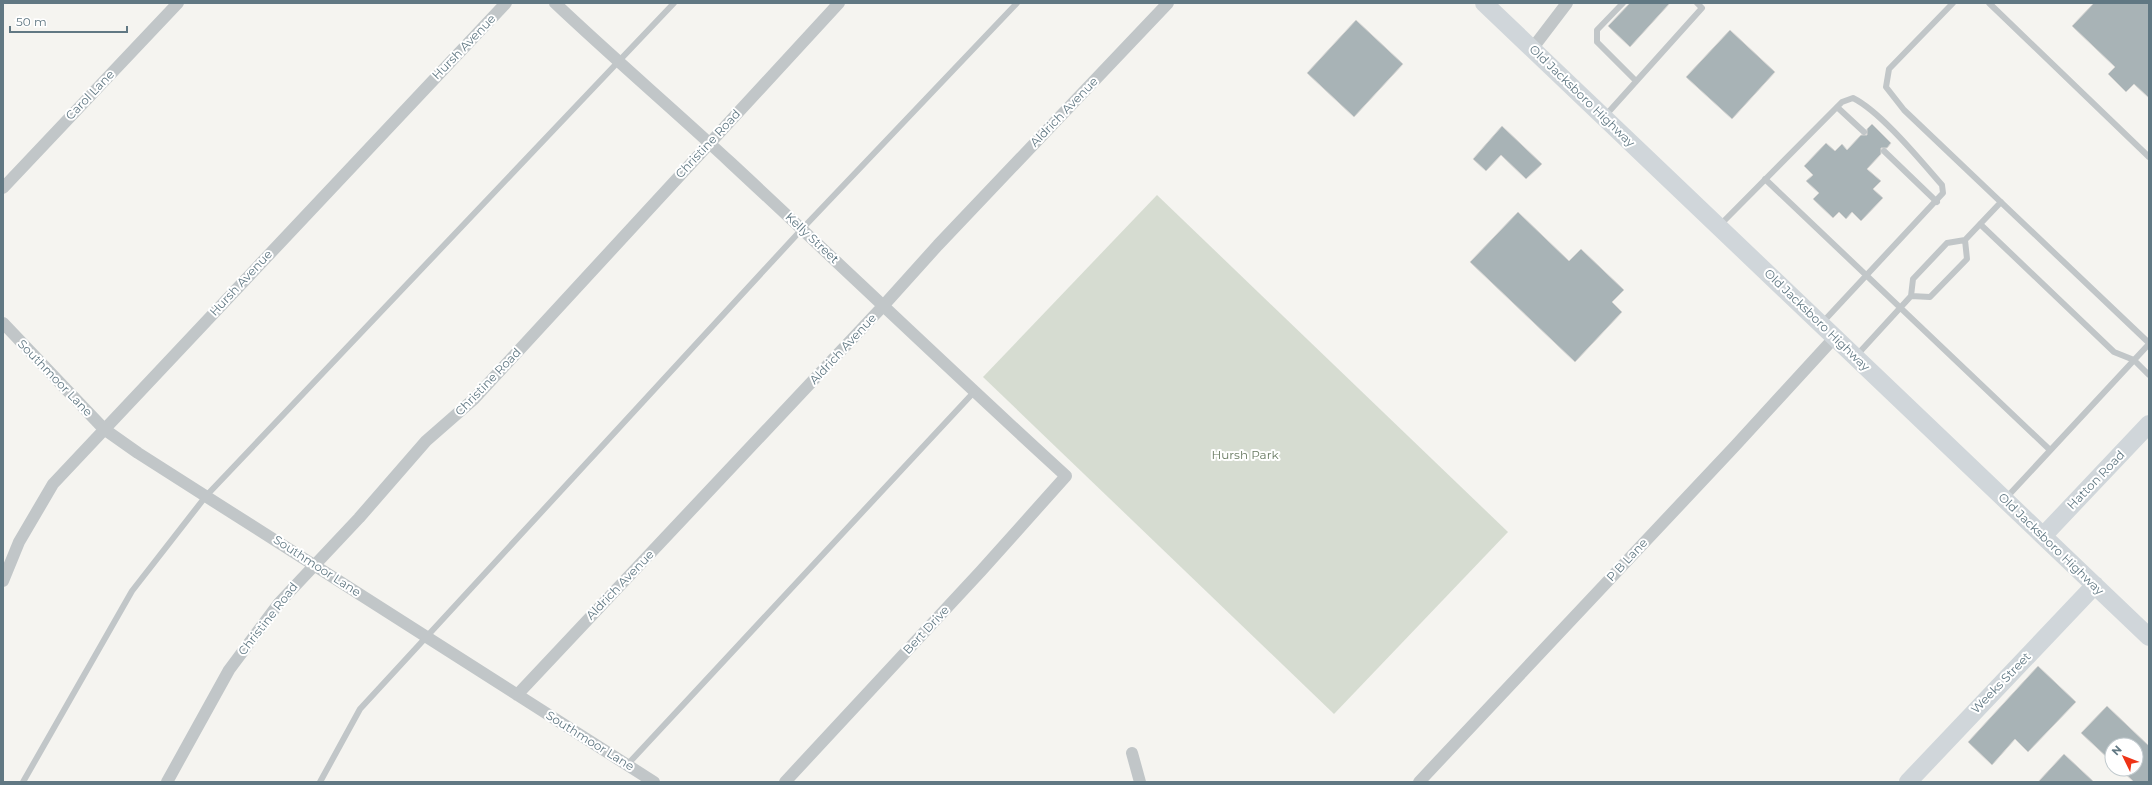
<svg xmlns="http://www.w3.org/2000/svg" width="2152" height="785" font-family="Montserrat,sans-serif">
  <rect width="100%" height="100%" fill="#f5f4f0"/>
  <path fill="#d6dcd1" d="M1157,195l351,337 -174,182 -351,-337z"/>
  <path fill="#a8b3b6" stroke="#d6d5d3" d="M1630,3h40l-40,44 -22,-21z
    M2094,3h55v95l-15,-14 -8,8 -18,-18 7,-7 -43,-41z
    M1356,20l47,44 -49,53 -47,-44z
    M1730,30l45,42 -43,47 -46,-42z
    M1872,124l19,19 -4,5h-6v6l-14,15 14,12 -8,8 10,9 -22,23 -9,-9 -6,7 -7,-7 -6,6 -20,-19 6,-6 -13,-12 7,-6 -9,-9 22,-23 9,8 7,-7 5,6 14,-15h6v-6z
    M1502,126l40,38 -16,15 -25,-24 -15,16 -13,-12z
    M1518,212l51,49 12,-12 43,41 -12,12 10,10 -47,50 -105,-100z
    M2038,666l38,36 -48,50 -13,-13 -23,26 -24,-23z
    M2107,706l42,40v36h-15l-14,-13h16v-24h-24v17l-31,-29z
    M2064,754l30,28h-56z"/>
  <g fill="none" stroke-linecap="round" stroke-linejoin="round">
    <path stroke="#c1c6c8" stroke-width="6" d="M1623,3l-26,27v12l39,39
      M1953,3l-64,66 -3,18 18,23 245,233
      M1989,3l160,154
      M1837,107l27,25
      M1605,116l97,-108 -5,-5
      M1884,151l53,51
      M1765,179l285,271
      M1980,224l134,128 20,8 15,15
      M1720,225l122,-123 11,-4c28,14 67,62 89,87l1,8 -121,130
      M1965,240l2,19 -37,38 -19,-1 2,-17 34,-36 18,-3 36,-38
      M1857,355l54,-59
      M2006,498l143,-154
      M627,765l347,-373
      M23,782l109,-191 74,-95 468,-493
      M320,782l40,-73 442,-480 215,-226"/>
    <path stroke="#c1c6c8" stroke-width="12" d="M555,3c58,55 118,106 176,160 112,104 222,210 335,313l-85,95 -196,211
      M1532,49l35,-46
      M3,188l175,-185
      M3,323l101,106 34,24 516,329
      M3,581l16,-39 34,-58 453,-481
      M517,695l367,-390 54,-60 230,-242
      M1132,753l8,29
      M167,782l62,-112 50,-67 80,-85 67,-77 48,-42 365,-396
      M1419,782l316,-336 100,-109"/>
    <path stroke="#d0d6da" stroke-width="18" d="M1484,3l665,634
      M2043,536l106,-112
      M1908,782l187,-197"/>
  </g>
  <g text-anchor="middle" stroke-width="4" stroke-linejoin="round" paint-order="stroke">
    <g font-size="12" fill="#617883" stroke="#fff">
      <text transform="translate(464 47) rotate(-46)" y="4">Hursh Avenue</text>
      <text transform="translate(90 95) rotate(-46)" y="4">Carol Lane</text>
      <text transform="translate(1582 96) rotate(44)" y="4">Old Jacksboro Highway</text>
      <text transform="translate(1064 112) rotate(-46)" y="4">Aldrich Avenue</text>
      <text transform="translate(708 144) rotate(-47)" y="4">Christine Road</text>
      <text transform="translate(812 238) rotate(43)" y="4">Kelly Street</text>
      <text transform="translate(241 283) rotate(-47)" y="4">Hursh Avenue</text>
      <text transform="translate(1817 320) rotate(44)" y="4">Old Jacksboro Highway</text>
      <text transform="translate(843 349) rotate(-47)" y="4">Aldrich Avenue</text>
      <text transform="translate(55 378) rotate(46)" y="4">Southmoor Lane</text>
      <text transform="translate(488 382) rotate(-46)" y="4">Christine Road</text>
      <text transform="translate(2096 480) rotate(-46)" y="4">Hatton Road</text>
      <text transform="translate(2051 544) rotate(44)" y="4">Old Jacksboro Highway</text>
      <text transform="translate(1627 560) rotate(-47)" y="4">P B Lane</text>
      <text transform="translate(317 566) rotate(33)" y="4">Southmoor Lane</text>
      <text transform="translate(620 585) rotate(-46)" y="4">Aldrich Avenue</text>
      <text transform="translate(268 619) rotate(-52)" y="4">Christine Road</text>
      <text transform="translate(926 630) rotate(-47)" y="4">Bert Drive</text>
      <text transform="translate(2001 683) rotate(-46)" y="4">Weeks Street</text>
      <text transform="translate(590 741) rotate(32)" y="4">Southmoor Lane</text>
    </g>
    <g font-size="12" fill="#687a61" stroke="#fff">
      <text x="1245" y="459">Hursh Park</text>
    </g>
  </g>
  <rect width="2152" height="785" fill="none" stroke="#617883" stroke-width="8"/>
  <g transform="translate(2124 757) rotate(313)"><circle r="19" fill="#ffffff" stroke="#c0c9cd"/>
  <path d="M0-3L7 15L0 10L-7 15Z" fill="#ee3317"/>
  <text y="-6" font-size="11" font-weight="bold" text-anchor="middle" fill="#617883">N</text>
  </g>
  <path d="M10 26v6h117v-6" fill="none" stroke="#617883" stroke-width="2"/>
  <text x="16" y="26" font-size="12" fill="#617883" stroke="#ffffff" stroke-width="3" paint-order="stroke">50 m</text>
</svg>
